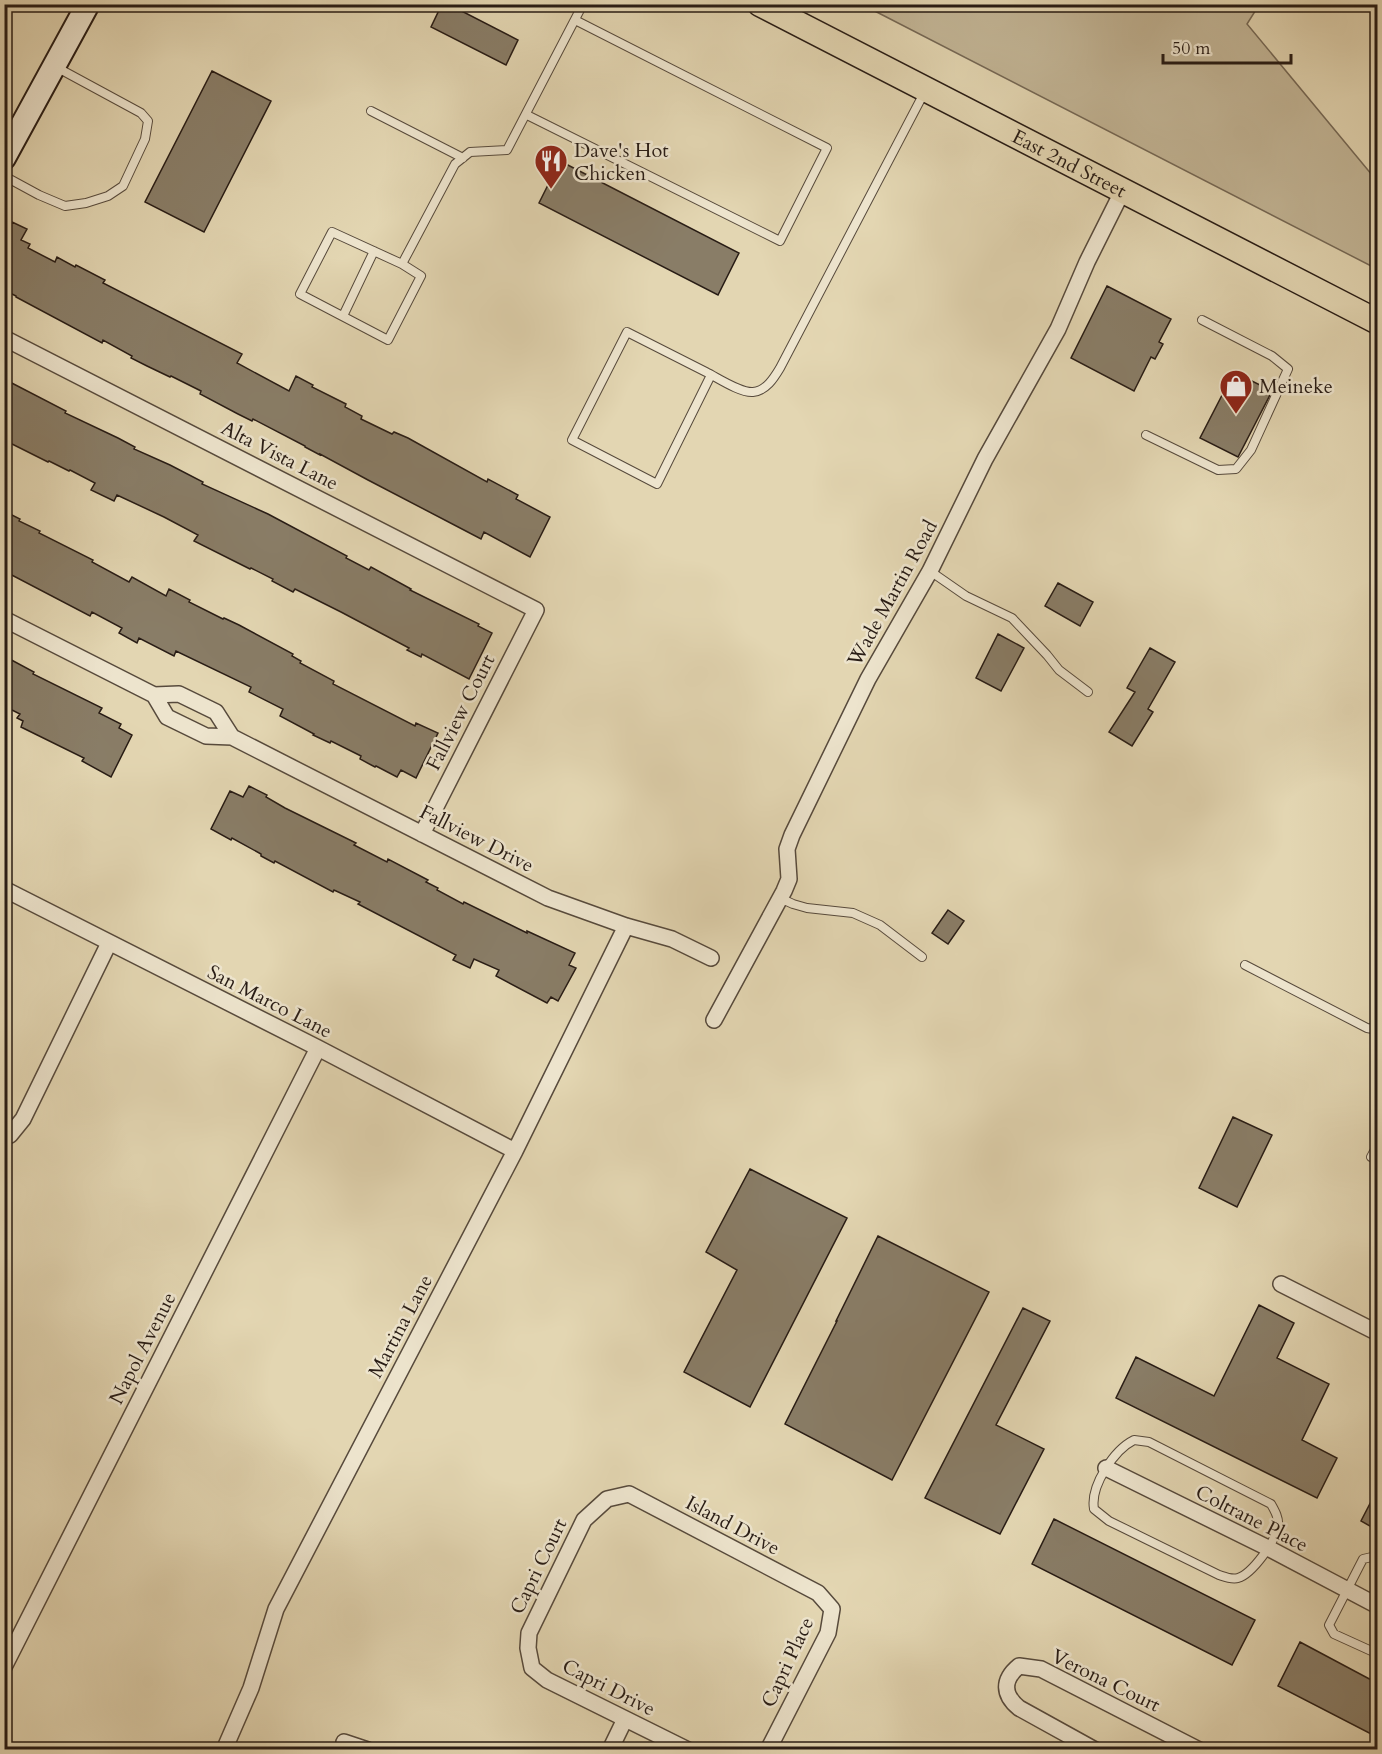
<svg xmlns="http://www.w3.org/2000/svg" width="1382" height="1754" font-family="Cardo,serif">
  <rect width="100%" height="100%" fill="#e3d6b2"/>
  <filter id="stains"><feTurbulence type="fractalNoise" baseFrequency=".00333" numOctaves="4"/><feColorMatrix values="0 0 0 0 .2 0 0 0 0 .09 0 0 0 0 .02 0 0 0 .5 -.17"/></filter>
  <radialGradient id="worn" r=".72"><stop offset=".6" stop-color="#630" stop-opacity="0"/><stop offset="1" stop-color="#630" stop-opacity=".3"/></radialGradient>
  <path fill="#c3b697" stroke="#766956" stroke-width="1.5" d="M863,5h396l-12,19 130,157v88z"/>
  <path fill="#897d67" stroke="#281c15" stroke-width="1.5" d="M442,4h6l70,36 -12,25 -75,-38z
    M212,71l59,30 -67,131 -59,-30z
    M560,161l179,92 -21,42 -179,-92z
    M12,222l15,7 -6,11 9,4 -2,4 27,14 2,-5 18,10 1,-2 29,15 -2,3 139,71 -5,9 52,28 7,-15 17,9 -1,2 34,17 -1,3 17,9 -1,3 31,15 2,-2 14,6 79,44 1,-3 30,16 -2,4 34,18 -20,40 -46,-25 -3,7 -19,-10 -94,-49 -48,-26v1l-15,-8v-1l-52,-27 -1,2 -14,-7 -38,-20 1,-3 -30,-15 -1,1 -23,-11 -16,-8 1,-2 -29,-16 -1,3 -86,-46v-1l-12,-6v-53z
    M1107,286l64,33 -12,23 4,2 -8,15 -4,-2 -17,34 -63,-33z
    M1234,372l38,19 -34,66 -38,-19z
    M4,379l62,32 -1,2 53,25 17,9 -1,2 36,16 33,17 -1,2 66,30 79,42 -1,2 23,12 2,-3 40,22 -1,1 69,34 -1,2 14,7 -23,46 -47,-25 -1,3 -14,-7 2,-2 -68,-36 -46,-23 -2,3 -21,-11 1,-2 -22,-11 -1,1 -56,-28 4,-6 -34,-18 -47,-22 -3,6 -23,-11 4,-7 -25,-13 -1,1 -20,-10 -1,1 -44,-22z
    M4,511l16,8 -1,2 21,10 -1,2 54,27 -1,2 37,20 3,-5 34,19 3,-7 21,11 -1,2 34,17 1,-1 15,7 54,29 -1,2 9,5 -1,2 34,18 -1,3 82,42 1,-3 22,10 -22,45 -15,-8 -4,7 -21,-11 -1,1 -15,-8 1,-3 -30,-15 -1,2 -17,-8 1,-1 -34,-18 3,-7 -34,-17 2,-5 -75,-36 -2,5 -35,-18 -2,5 -18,-10 3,-5 -30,-16 -2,4 -86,-45z
    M1058,583l35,19 -13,24 -35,-20z
    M998,634l26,14 -23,43 -25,-13z
    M1150,648l25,14 -27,47 5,3 -21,34 -23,-14 26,-40 -8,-4z
    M4,656l30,16 -1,2 69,34 -3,5 22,11 -2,4 13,7 -21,42 -29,-16 2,-3 -63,-31 2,-6 -6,-3 3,-4 -16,-8z
    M249,786l18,9 -1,2 19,11 71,35 -2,2 33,17 1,-3 40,21 -2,2 12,6 -1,2 26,14 1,-2 63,31v-2l48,22 -6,12 7,3 -18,33 -7,-4 -4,6 -51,-27 3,-6 -25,-11 -4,9 -17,-8 3,-5 -98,-51 2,-2 -26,-12 -1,2 -58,-31 -1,2 -13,-7v-2l-29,-16 -1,2 -20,-11 19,-38 13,6z
    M948,910l16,11 -16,23 -16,-11z
    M1233,1117l39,18 -35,72 -38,-19z
    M750,1169l97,49 -97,189 -66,-35 53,-102 -31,-18z
    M878,1236l111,56 -97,188 -107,-56 52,-103h-1z
    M1259,1305l35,18 -17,35 52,26 -27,56 35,18 -20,40 -201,-100 20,-41 78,39z
    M1023,1308l27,13 -54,104 48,24 -44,85 -75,-36z
    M1377,1490v40l-16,-9z
    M1054,1519l201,101 -23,45 -200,-101z
    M1300,1642l77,41v54l-99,-51z"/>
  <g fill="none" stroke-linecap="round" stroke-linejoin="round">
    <g stroke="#574a3c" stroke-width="10">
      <path id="lane" d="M371,111l92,47
        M527,115l253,126 47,-93 -252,-128
        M4,176l35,19 26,11 21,-3 22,-7 15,-10 22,-47 3,-18 -7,-8 -85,-46
        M402,264l-70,-32 -32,62 88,46 33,-64 -19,-12 53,-100 15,-12 37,-2 76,-146
        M343,316l31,-65
        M711,375l-54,109 -85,-44 55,-108c26,13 53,27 79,40 12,6 34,21 47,20 13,-1 21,-14 27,-24l144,-275
        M1146,435l72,35 18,-1 15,-19 37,-81 -16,-13 -70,-36
        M930,571l36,25 46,22 35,37 12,15 29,22
        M780,898l13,6 14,4 46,5 27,12 42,32
        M1245,965l122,63 11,2
        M1371,1157l7,-13
        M1134,1440l15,2 122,62c4,7 8,14 7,22 -2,15 -26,48 -40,52 -6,2 -13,-1 -19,-3l-110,-54 -15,-12c-4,-23 20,-59 40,-69z
        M1378,1557l-2,-1 -13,3 -34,66 5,9 44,20"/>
    </g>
    <g stroke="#574a3c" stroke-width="18">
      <path id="street" d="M4,338l532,272 -114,224
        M4,619l150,76 25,-1 37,18 16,25
        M154,695l13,22 39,19 26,1 316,161 78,28 46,13 39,19
        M4,889l314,159 197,103
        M714,1020l70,-129 5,-12 -2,-30 5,-14 76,-156 62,-108 55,-112 73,-130 29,-67 36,-72
        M4,1138l6,-3 13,-16 86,-176
        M1281,1284l97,49
        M1106,1468l162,80 110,58
        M4,1667l314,-619
        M344,1742l24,8
        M224,1750l27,-62 25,-79 239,-458 111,-225
        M610,1750l15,-31
        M688,1750l-141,-70 -15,-12 -4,-20 1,-15 55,-113 23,-21 22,-5 189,99 14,16 -4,24 -60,117
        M1095,1750l-76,-42c-16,-13 -17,-28 0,-42l22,3 158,81"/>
    </g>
    <g stroke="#281c15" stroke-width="26">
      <path id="secondary" d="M4,158l84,-154"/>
    </g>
    <g stroke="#281c15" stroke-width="27">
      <g id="primary">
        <path id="s1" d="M760,4l618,318"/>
      </g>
    </g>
    <use href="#lane" stroke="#ede4cd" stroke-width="8"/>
    <use href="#street" stroke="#ede4cd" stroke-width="15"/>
    <use href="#secondary" stroke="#ede4cd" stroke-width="22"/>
    <use href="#primary" stroke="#e3d6b2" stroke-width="24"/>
  </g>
  <defs>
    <g id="restaurant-pin" transform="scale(1.725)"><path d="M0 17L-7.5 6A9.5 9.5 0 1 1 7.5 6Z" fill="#8f2418" stroke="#ede4cd"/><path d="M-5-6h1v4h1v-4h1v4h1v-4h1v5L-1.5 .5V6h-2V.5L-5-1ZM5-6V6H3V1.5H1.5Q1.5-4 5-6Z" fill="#fff"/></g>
    <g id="shop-pin" transform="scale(1.725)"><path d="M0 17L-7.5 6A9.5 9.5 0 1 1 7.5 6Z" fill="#8f2418" stroke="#ede4cd"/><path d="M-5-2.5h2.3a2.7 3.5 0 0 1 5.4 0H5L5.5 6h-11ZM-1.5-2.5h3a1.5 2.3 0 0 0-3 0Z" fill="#fff"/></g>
  </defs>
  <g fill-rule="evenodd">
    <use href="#restaurant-pin" x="551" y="161"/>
    <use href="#shop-pin" x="1236" y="386"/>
  </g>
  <g text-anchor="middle" stroke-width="5" stroke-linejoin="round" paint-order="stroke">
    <g font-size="20" fill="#281c15" stroke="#ede4cd" text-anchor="start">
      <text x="574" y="157">Dave's Hot<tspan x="574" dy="23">Chicken</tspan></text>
      <text x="1259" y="393">Meineke</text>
    </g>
    <g font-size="20" fill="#281c15" stroke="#ede4cd">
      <text dy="7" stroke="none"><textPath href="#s1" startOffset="348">East 2nd Street</textPath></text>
      <text transform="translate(280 455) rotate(27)" y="7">Alta Vista Lane</text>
      <text transform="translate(892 593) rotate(-61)" y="7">Wade Martin Road</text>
      <text transform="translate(460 712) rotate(-63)" y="7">Fallview Court</text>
      <text transform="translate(477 838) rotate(27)" y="7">Fallview Drive</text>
      <text transform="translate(270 1001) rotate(27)" y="7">San Marco Lane</text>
      <text transform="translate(400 1326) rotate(-62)" y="7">Martina Lane</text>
      <text transform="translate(142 1348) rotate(-63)" y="7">Napol Avenue</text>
      <text transform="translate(1252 1518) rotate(27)" y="7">Coltrane Place</text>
      <text transform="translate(733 1525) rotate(28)" y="7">Island Drive</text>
      <text transform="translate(538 1566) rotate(-64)" y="7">Capri Court</text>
      <text transform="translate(787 1662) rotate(-65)" y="7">Capri Place</text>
      <text transform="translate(1106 1680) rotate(26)" y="7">Verona Court</text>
      <text transform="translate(609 1687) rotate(27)" y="7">Capri Drive</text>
    </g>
  </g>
  <rect width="1382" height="1754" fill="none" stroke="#e3d6b2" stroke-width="24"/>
  <rect x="6" y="6" width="1370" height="1742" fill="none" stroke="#281c15" stroke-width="3"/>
  <rect x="12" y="12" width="1358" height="1730" fill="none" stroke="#281c15" stroke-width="1.5"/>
  <path d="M1163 54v9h128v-9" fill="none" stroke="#281c15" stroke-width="3"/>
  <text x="1172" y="54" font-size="18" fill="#281c15" stroke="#ede4cd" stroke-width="4.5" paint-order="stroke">50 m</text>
  <rect width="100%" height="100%" filter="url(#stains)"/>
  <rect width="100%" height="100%" fill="url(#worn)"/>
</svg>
